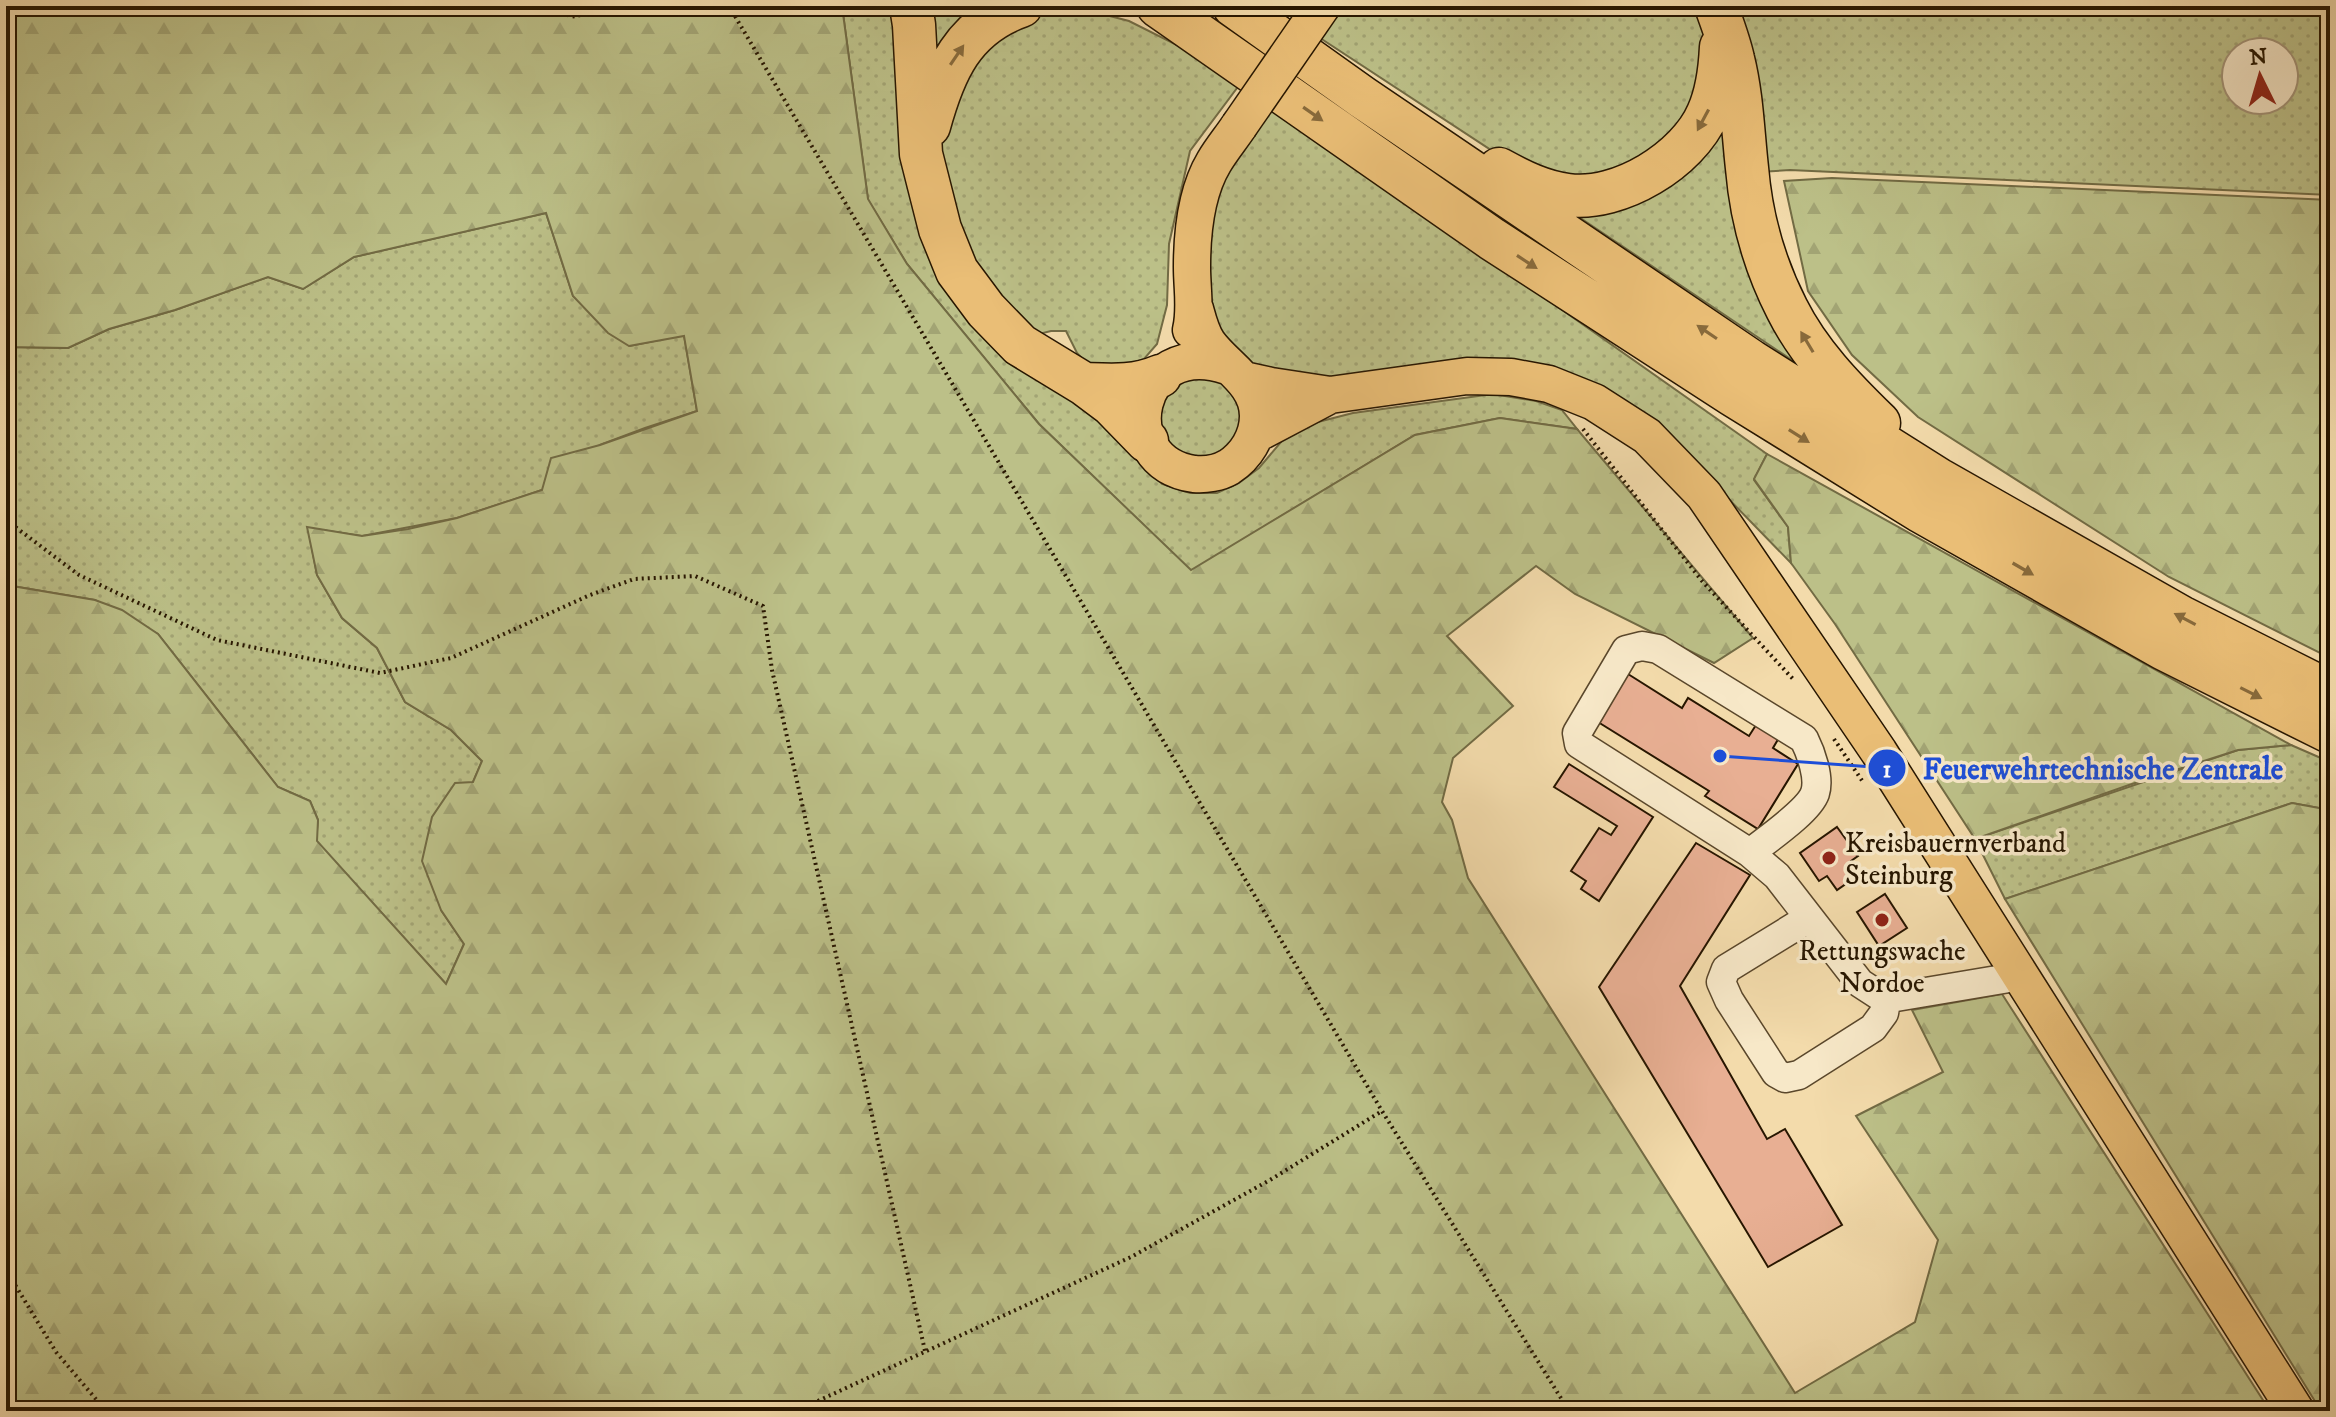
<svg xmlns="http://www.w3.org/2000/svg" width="2336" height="1417" font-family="'IM FELL DW Pica',serif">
  <defs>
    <pattern id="green-dots" width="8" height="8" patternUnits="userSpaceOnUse" patternTransform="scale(2)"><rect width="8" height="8" fill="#bcc088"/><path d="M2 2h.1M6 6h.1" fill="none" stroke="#a2a474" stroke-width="1.8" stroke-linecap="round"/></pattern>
    <pattern id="forest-firs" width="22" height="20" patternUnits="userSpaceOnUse" patternTransform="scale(2)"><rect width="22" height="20" fill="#bcc088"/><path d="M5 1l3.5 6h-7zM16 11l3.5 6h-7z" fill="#a2a474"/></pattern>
  </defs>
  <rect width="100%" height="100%" fill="#f3dbab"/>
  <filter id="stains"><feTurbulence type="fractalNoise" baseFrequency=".0025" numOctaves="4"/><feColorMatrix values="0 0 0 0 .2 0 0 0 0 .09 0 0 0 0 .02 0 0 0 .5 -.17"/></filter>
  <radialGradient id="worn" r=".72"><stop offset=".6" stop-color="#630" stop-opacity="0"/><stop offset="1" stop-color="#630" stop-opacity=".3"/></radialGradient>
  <path fill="url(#green-dots)" stroke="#726b44" stroke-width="2" fill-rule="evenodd" d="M842,6h60l27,231 169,173 64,74 28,9h27l22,-10 20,-15 27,-32 24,-12 43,-11 140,-19 43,7 26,9 15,19 -77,-11 -85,17 -224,136 -152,-147 -132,-160 -39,-64z
    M919,6h81l-71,84z
    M1334,6h372l5,17 -22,108 -82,51 -75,-5 -218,-143z
    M1739,6h591v189l-540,-25 -30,2 -7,-107zM2236,52h48v48h-48z
    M1075,7l54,14 54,27 57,36 -50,67 -21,93 -2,61 -10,39 -13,15 -21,7 -30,4 -16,-17 -11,-22h-15l-20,5 -59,-66 -33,-116 3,-43 15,-39 75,-58z
    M1727,76l96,305 -265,-178 51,1z
    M1274,107l493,347 -13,26 34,47 3,36 -74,-76 -118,-97 -315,-9 -60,-28 -21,-86 20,-98z
    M546,213l27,83 57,50 54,-11 13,76 -52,17 -45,17 -58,45 -85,28 -95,18 -54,-8 9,47 25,43 35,30 28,54 46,28 31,31 -9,21 -32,128 23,34 -18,40 -130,-143 2,-21 -8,-19 -32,-14 -120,-153 -63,-34 -89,-15v-238l62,1 41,-19 66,-19 93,-33 35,12 51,-32z
    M1222,376l24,34 -14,39 -26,11 -28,-6 -18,-23v-30l19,-23z
    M2291,745l39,17v48l-38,-7 -287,96 -30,-60 263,-89z"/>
  <path fill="url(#forest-firs)" stroke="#726b44" stroke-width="2" d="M6,6h836l26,193 39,65 132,160 152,146 224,-135 85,-17 77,11 176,209 -39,25 -139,-69 -39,-28 -89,70 66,70 -60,52 -11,44 10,18 16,58 327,515 120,-71 23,-82 -82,-124 87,-44 -31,-62 90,-16 268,417h-2264v-826l89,15 27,10 36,24 120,153 32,14 8,19 -1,21 129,143 18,-40 -23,-34 -19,-49 10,-44 23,-34 18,-1 9,-21 -31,-31 -46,-28 -28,-54 -35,-30 -25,-43 -10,-48 55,9 46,-7 49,-11 85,-28 9,-32 49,-13 97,-34 -13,-75 -55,10 -21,-13 -35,-37 -27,-83 -192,44 -51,32 -35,-12 -93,33 -66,19 -41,19 -62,-1z
    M1832,178l498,22v458l-161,-81 -251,-160 -66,-62 -44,-64 -24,-110z
    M1767,454l524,291 -53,5 -109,35 -154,54 -140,-215 -44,-61 -3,-36 -34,-48z
    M2292,803l38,7v601h-9l-316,-512z"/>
  <path fill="#e8af93" stroke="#271600" stroke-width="2" d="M1628,674l54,34 6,-10 61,38 7,-11 28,4 -11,19 25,16 -40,65 -53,-33 4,-5 -111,-69z
    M1569,764l84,53 -54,84 -18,-12 5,-8 -15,-10 28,-43 12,7 6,-9 -63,-39z
    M1837,827l21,29 -7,5 9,13 -23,16 -10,-14 -8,5 -19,-28z
    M1696,843l54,32 -70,111 87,153 18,-10 57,96 -74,42 -169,-280z
    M1885,894l22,34 -28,18 -22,-34z"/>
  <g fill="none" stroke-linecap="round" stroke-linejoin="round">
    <g stroke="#5a472b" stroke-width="31">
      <path id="minor" d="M1750,853c16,-13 59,-42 65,-60 5,-15 -4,-40 -11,-54l-146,-90 -16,-3 -16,4 -49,83 2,11 171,109 27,23 83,107 20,13 16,1 125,-21
        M1809,918l-83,51 -5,13 8,18 47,73 9,5 14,-3 74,-47 11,-15 3,-16"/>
    </g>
    <g stroke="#271600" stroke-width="39">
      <path id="major" d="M1195,309c3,11 6,24 13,34 17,24 50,39 50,73 0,21 -12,40 -29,51 -10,6 -24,8 -35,7 -83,-12 -60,-139 33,-108
        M1191,330c5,-21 1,-41 1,-63 0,-34 4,-75 22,-105 7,-12 17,-24 25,-36
        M1244,380l27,6 59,9 137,-19 44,1 38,7 45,18 53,34 57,59 175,257 417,659
        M1256,434l74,-39"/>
    </g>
    <g stroke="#271600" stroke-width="45">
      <path id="highway" d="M911,6l3,19 7,129 19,75 17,42 29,39 34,35 64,39 28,21 35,36
        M1158,6l334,233 241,156 187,116 244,138 166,83
        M1234,6l128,91 389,264 187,118 243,138 149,75
        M1716,6c6,17 13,35 17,53 9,36 10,73 14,109 4,48 18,98 40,141 22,44 57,80 92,114
        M929,126c15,-55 34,-100 92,-120
        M1499,169c22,12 44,23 69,26 51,7 120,-35 140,-82 9,-20 12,-45 13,-66
        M1084,384c27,1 51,3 76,-8"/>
    </g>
    <path stroke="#271600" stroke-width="4" stroke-dasharray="2 4" stroke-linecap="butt" d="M559,6l11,11 58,-11
      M729,6l653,1105 187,300
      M1583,429l119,152 91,98
      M6,520l73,55 138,65 163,33 71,-15 139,-63 44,-16 61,-3 68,30 9,64 153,681
      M1834,739l29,43
      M6,1270l50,82 50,59
      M796,1411l335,-154 139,-77 112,-69"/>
    <use href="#minor" stroke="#f7e8c8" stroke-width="28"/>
    <use href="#major" stroke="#eabe76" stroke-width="36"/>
    <use href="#highway" stroke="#eabe76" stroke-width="42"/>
    <g stroke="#271600" stroke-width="39" stroke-linecap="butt">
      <path id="major-bridge" d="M1239,126l83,-120"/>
    </g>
    <use href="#major-bridge" stroke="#eabe76" stroke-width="36"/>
  </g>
  <defs><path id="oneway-solid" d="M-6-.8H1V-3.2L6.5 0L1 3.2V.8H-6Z" transform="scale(2)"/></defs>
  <g fill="#886a3b">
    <use href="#oneway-solid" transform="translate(957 55) rotate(-56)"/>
    <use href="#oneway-solid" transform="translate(1313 114) rotate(35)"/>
    <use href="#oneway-solid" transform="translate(1703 120) rotate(118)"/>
    <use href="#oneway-solid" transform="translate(1527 262) rotate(33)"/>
    <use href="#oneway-solid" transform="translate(1707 332) rotate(-146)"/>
    <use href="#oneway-solid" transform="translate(1807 342) rotate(-121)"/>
    <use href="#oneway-solid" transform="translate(1799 436) rotate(32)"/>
    <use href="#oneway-solid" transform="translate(2023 569) rotate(30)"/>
    <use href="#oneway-solid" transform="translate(2185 619) rotate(-152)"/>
    <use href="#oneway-solid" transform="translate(2251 693) rotate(27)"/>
  </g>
  <g fill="#8f2418" stroke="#f7e8c8" stroke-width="3">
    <circle cx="1829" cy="858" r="8"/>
    <circle cx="1882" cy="920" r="8"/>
  </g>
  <g text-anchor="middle" stroke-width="7" stroke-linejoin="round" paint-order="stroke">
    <g font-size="28" fill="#271600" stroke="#f7e8c8" text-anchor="start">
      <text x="1845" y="852">Kreisbauernverband<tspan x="1845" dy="32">Steinburg</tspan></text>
      <text x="1882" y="960" text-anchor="middle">Rettungswache<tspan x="1882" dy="32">Nordoe</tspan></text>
    </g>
  </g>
  <path fill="none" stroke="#1d4ed8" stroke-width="3" d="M1720 756L1887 768"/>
  <g fill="#1d4ed8" stroke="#f7e8c8" stroke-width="3">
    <circle cx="1720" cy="756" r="8"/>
    <circle cx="1887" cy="768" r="20"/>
  </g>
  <g font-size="24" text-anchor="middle" font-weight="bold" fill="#fff">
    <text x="1887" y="777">1</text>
  </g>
  <g font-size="30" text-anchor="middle" font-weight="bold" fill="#1d4ed8" stroke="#f7e8c8" stroke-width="7" stroke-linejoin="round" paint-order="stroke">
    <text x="2103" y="779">Feuerwehrtechnische Zentrale</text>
  </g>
  <rect width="2336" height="1417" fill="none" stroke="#f3dbab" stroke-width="32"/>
  <rect x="8" y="8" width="2320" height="1401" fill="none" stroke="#271600" stroke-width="4"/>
  <rect x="16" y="16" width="2304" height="1385" fill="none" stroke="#271600" stroke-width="2"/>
  <g transform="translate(2260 76) rotate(355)"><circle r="38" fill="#f7e8c8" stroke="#a49478" stroke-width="2"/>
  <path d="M0-6L14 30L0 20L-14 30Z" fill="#8f2418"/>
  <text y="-12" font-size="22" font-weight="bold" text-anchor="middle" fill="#271600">N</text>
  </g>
  <rect width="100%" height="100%" filter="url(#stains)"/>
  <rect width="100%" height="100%" fill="url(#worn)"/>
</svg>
